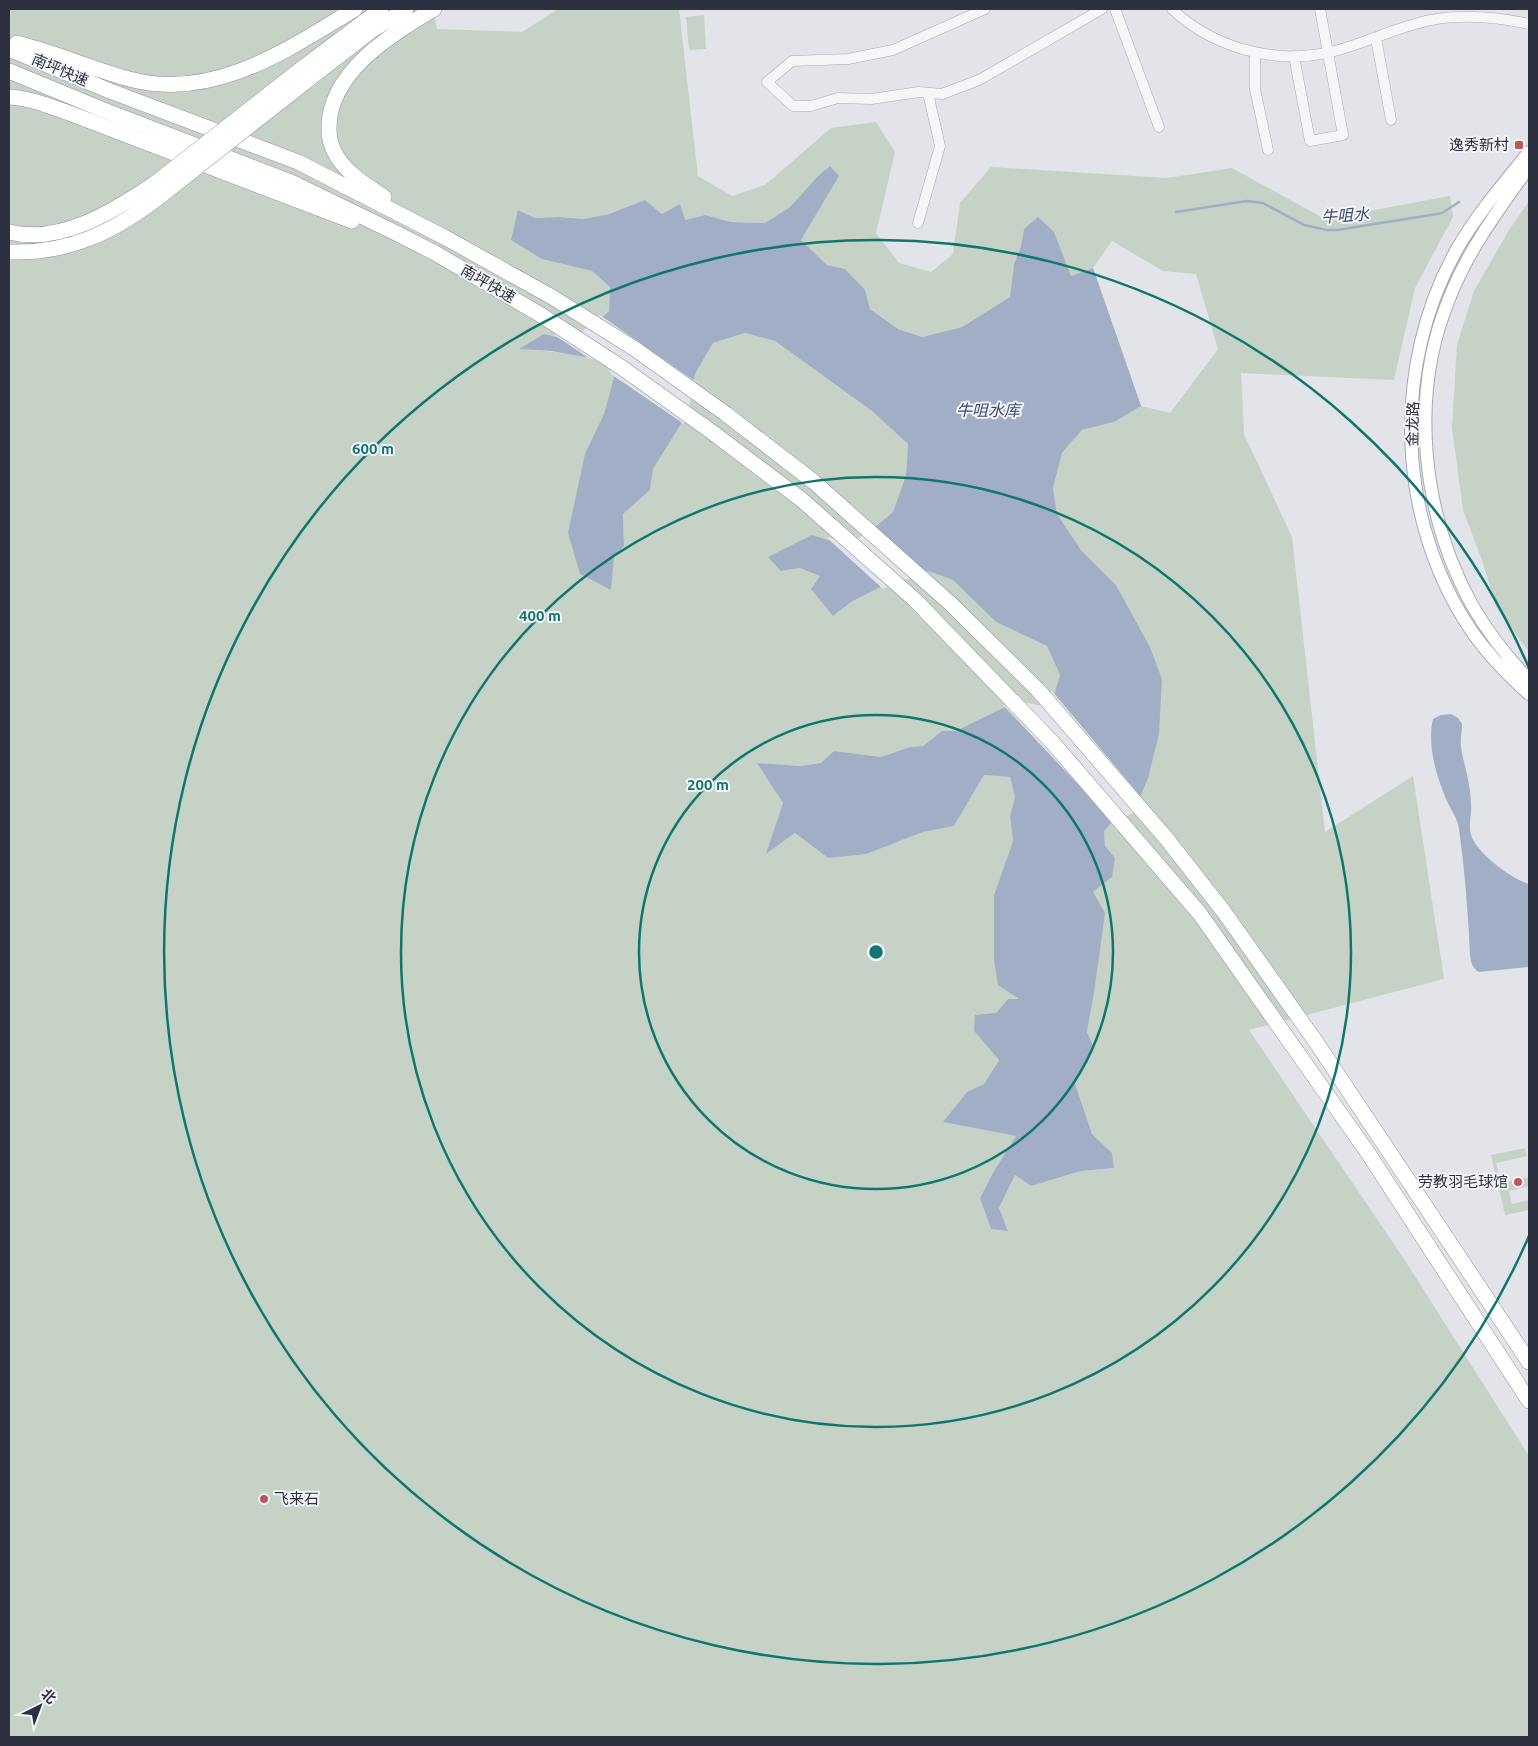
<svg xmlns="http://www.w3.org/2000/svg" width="1538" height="1746" font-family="Ubuntu,'Noto Sans SC',sans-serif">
  <rect width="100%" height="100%" fill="#e3e4e9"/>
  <path fill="#c6d2c5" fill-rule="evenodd" d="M9,9h424l4,20 85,3 36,-23h121l19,167 34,20 33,-11 66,-57 45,-6 19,30 -19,81 23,30 32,9 22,-18 7,-51 31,-36 176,11 65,-10 93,51 125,-23 3,21 -38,71 -21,92 -153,-7 3,61 48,103 33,295 88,-56 31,203 -195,51 155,229 125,197v281h-1520zM839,176l-38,64 26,25 38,25 5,19 28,20 24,8 40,-10 48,-30 4,-33 7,-18 3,-17 47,47 21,-8 22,154 -32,8 -20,23 -9,35 4,26 24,36 35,35 34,62 12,32 -49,142 -9,10 1,15 7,31 -19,15 5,67 -4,34 -7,39 7,16 -19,34 17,52 20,19 2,15 -33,3 -50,15 -16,-11 -16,33 9,23 -28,-33 14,-27 22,-35 -72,-14 23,-30 17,-8 15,-25 -25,-28 22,-18 12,-14h12l-26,-104 19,-54 -3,-25 5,-19 -5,-20 -26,-2 -30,51 -31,6 -23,9 -72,17 -33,-25 -28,20 16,-50 -26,-40 43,3 22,-3 12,-12 47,6 29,-10 13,-1 19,-15 14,1 57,-29 36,7 11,-35 -13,-29 -51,-24 -43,-42 -25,-9 -30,7 -47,24 -18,13 -12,-39 -21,-8 -19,3 79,-31 33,-28 13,-37 2,-31 -36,-33 -97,-70 -30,-8 -32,10 -17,29 -15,52 -28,45 -3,21 -27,24 1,32 -10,11 -3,32 -31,-15 24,-160 10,-37 -4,-20 -89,-8 61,-14 27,-25 1,-23 -18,-16 -50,-12 -24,-49 17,8 24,-1 24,2 26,-5 36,-14 17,14 23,6 20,-5 26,7 34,1 25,-16 27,-30zM1112,241l51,30 33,3 22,75 -48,64 -29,-7 -48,-138z
    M704,15l2,34 -17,1 -3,-33z
    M1529,201v451l-33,-45 -13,-44 -20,-53 -11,-83 5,-82 17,-54 35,-61z
    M1525,1148l2,8 -31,7 5,20 28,-6v9l-20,5 3,13 17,-4v10l-24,5 -14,-60z"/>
  <path fill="#a2aec5" d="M830,166l9,10 -38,64 26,25 18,4 20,21 5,19 28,20 24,8 40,-10 48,-30 4,-33 7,-18 3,-17 14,-12 16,15 17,44 22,-8 48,138 -27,16 -32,8 -20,23 -9,35 4,26 24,36 35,35 34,62 12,32 -3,55 -11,44 -13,31 -22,12 -9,10 1,15 10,12 -3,19 -19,15 12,21 -11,80 -7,39 7,16 -19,35 17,51 20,19 2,15 -33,3 -50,15 -16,-11 -16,33 9,23 -17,-2 -11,-31 14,-27 22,-35 -73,-14 24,-30 17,-8 15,-24 -25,-29 1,-16 21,-2 12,-14h11l-21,-14 -4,-25v-65l19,-54 -3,-25 5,-19 -5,-20 -26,-2 -30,51 -31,6 -57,22 -38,4 -33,-25 -29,21 17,-51 -26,-40 43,3 21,-3 13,-12 47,6 29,-10 13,-1 19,-15h14l57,-28 36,7 11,-35 -13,-29 -51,-24 -43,-42 -25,-9 -30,7 -47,24 -18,14 -22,-27 9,-13 -20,-8 -19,3 -13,-14 44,-22 22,7 26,-2 33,-28 13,-37 2,-31 -36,-33 -97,-70 -30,-8 -32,10 -17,29 -15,52 -28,45 -3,21 -27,24 1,32 -10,11 -3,33 -31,-16 -12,-41 17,-79 19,-40 10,-37 -4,-20h-25l-34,-6 -32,-2 25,-15 16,4 22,-3 27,-24 1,-24 -18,-16 -50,-12 -31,-19 7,-30 17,8 24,-1 24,2 26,-5 36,-14 17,14 18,-10 5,16 20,-5 26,7 34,1 25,-16 27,-30z
    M1451,714l7,4 4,6c0,7 -2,15 -1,23 3,19 10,38 10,57 1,11 -3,21 0,31 6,18 40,44 58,49v83l-50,5c-7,-4 -8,-10 -9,-17 -2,-42 -5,-84 -11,-126 -1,-10 -8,-19 -12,-28 -11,-25 -20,-56 -14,-82l8,-4z"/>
  <path fill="#e3e4e9" d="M600,315l96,67 -12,42 -73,-50 -3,-15h-18l-37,-25 7,1 21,-2z
    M874,525l53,49 -28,7 -16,8 -57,-52 9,2 24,-1z
    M1052,691l90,107 -5,12 -24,15 -23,-28 -87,-92 10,-5 34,7z"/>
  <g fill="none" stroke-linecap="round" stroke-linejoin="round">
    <path stroke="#a2aec5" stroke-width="2.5" d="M1176,212l71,-11 16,2 41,22 23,5h10l94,-15 11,-2 17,-11"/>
    <g stroke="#a9abb3" stroke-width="11">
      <path id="minor" d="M985,9l-92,41 -45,9 -56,2 -25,21 26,24h18l27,-8 33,1 48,-7 23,2 37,-14 123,-71
        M1115,9l44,118
        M1172,9c40,38 100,55 155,44 36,-8 68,-26 104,-33 33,-6 66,-3 98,4
        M1376,38l15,82
        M1255,52v37l13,61
        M1294,56l16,85 33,-6 -23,-126
        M918,223l22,-77 -12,-53"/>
    </g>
    <g stroke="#a3a8b4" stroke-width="14">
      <path id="major" d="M1529,152c-25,31 -52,62 -72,97 -66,117 -61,273 16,384 16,23 36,43 56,61
        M1529,167c-30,42 -61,83 -80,132 -40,97 -27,215 23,306 16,28 36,53 57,75"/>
    </g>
    <g stroke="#8c919e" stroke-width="16">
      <path id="highway" d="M17,43c40,10 77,27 116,37 83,20 155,-31 222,-71
        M9,49l101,42 188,71 148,76 106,59 83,52 91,65 88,68 137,122 87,86 128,148 58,74 92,130 213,320
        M305,66l76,-57
        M9,71l92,38 190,73 103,50 41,21 106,62 80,52 91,65 90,68 113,100 138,143 147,171 168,239 161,248
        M314,75l57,-44 35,-22
        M9,97c21,1 40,9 60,16l283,108
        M384,197c-17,-11 -41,-26 -50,-46 -3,-6 -5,-15 -5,-22 -1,-56 62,-95 105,-120
        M9,232c51,13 105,-21 145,-48
        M9,252c61,2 107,-21 154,-58"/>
    </g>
    <use href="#minor" stroke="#f5f6f8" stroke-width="10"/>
    <use href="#major" stroke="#fff" stroke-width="12"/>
    <use href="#highway" stroke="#fff" stroke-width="15"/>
    <g stroke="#8c919e" stroke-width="16" stroke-linecap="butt">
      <path id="highway-bridge" d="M154,184l151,-118
        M163,194l151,-119"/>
    </g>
    <use href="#highway-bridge" stroke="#fff" stroke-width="15"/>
  </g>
  <g fill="none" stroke="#0f766e" stroke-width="2.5">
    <circle cx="876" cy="952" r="237"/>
    <circle cx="876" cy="952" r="475"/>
    <path d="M1529 1236A712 712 0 1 1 1529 668"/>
  </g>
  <g fill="#bf5759" stroke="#f2f4f7" stroke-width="2">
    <rect x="1514" y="140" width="10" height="10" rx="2.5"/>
    <circle cx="1518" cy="1182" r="5"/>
    <circle cx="264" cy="1499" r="5"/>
  </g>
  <g text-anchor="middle" stroke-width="4" stroke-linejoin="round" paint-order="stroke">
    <g font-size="15" fill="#2d313f" stroke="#f2f4f7">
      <text transform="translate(60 70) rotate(23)" y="5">南坪快速</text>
      <text transform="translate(488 284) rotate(30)" y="5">南坪快速</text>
      <text transform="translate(1413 424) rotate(-89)" y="5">金龙路</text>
    </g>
    <g font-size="15" fill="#2d313f" stroke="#f2f4f7" text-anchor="end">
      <text x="1509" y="150">逸秀新村</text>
      <text x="1508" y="1187">劳教羽毛球馆</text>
      <text x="274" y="1504" text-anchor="start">飞来石</text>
    </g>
    <g font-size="16" font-style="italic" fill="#3b4b6f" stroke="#f2f4f7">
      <text transform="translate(1345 215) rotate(-4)" y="6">牛咀水</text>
      <text x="988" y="416">牛咀水库</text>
    </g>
  </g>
  <circle cx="876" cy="952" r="8" fill="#0f766e" stroke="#f2f4f7" stroke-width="2.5"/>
  <g font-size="15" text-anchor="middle" font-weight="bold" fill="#0f766e" stroke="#f2f4f7" stroke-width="4" stroke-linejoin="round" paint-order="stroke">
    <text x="373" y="454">600 m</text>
    <text x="540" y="621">400 m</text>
    <text x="708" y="790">200 m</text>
  </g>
  <rect width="1538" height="1746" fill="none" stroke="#2d313f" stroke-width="20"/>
  <g transform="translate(40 1706) rotate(42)" stroke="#f2f4f7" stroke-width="4" paint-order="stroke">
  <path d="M0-4L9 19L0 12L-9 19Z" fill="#2d313f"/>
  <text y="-8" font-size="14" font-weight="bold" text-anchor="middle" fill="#2d313f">北</text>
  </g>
</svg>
